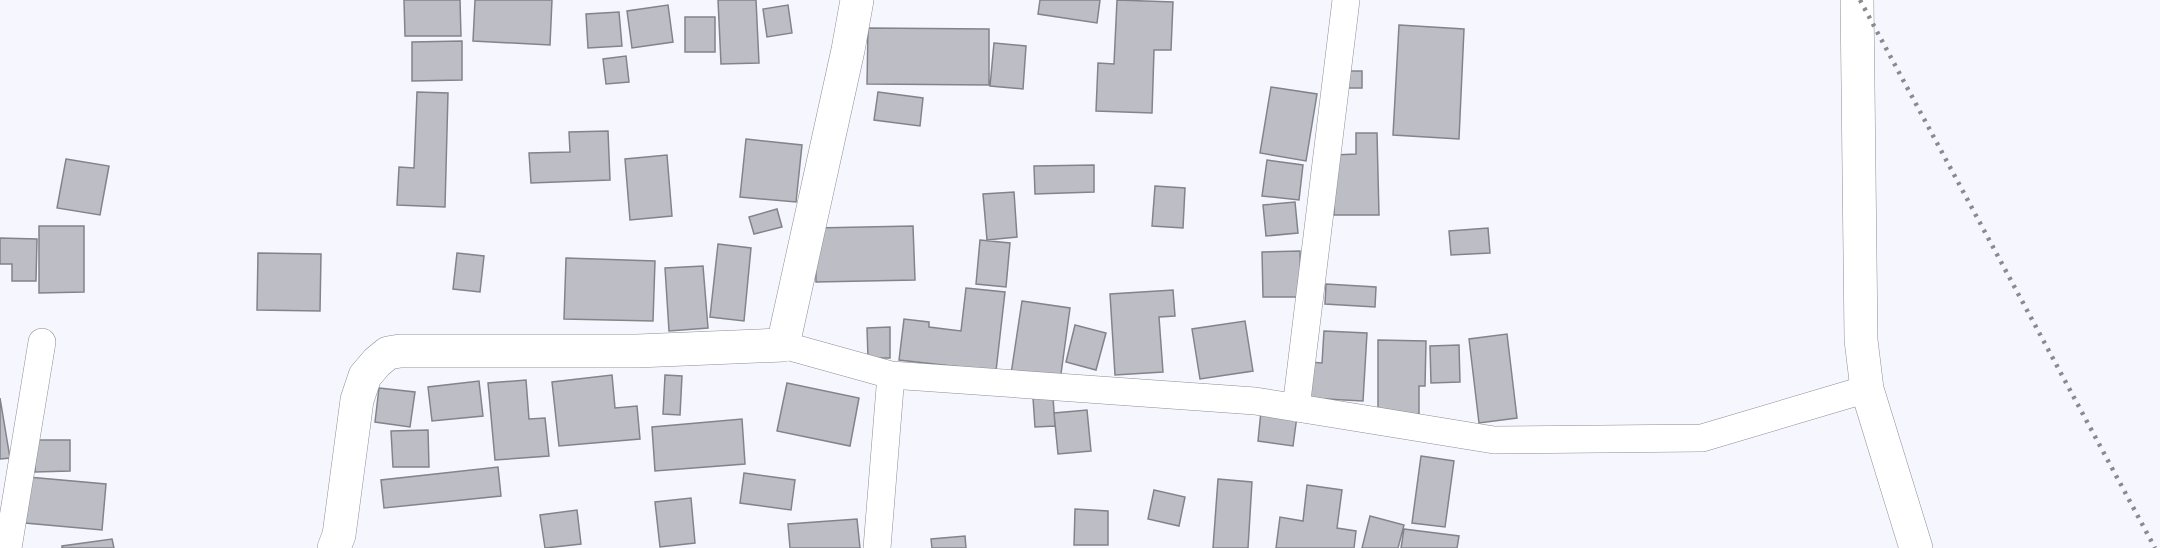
<svg xmlns="http://www.w3.org/2000/svg" width="2160" height="548" font-family="'Roboto Serif',serif">
  <rect width="100%" height="100%" fill="#f6f7fe"/>
  <path fill="#bdbec5" stroke="#83848a" stroke-width="1.5" d="M404,0h56l1,36h-56z
    M475,0h77l-2,45 -77,-4z
    M718,0h38l3,63 -38,1z
    M1040,0h60l-3,23 -59,-9z
    M1117,0l56,2 -2,48h-17l-2,63 -56,-2 2,-48 16,1z
    M668,5l5,37 -41,6 -5,-37z
    M788,5l4,28 -25,4 -4,-28z
    M619,12l3,34 -34,2 -2,-34z
    M685,17h30v35h-30z
    M1399,25l65,4 -5,110 -66,-4z
    M868,28l121,1v56l-122,-1z
    M462,41v39l-50,1v-39z
    M994,43l32,3 -3,43 -33,-3z
    M626,56l3,26 -23,2 -3,-25z
    M1341,71h21v17h-22z
    M1271,87l46,7 -11,67 -46,-8z
    M417,92l31,1 -3,114 -48,-2 2,-38 15,1z
    M878,92l45,6 -3,28 -46,-6z
    M608,131l2,49 -79,3 -2,-30 41,-1 -1,-20z
    M1356,133h21l2,82h-45v-60l22,-1z
    M746,139l56,6 -6,57 -56,-5z
    M667,155l5,61 -42,4 -5,-61z
    M66,159l43,7 -9,49 -43,-7z
    M1267,160l36,5 -4,35 -37,-4z
    M1094,165v27l-59,2 -1,-28z
    M1155,186l30,2 -2,40 -31,-2z
    M1014,192l3,45 -30,3 -4,-46z
    M1295,202l3,31 -32,3 -3,-31z
    M777,209l5,18 -28,7 -5,-17z
    M39,226h45v66l-45,1z
    M913,226l2,54 -99,2 -1,-54z
    M1488,228l2,25 -39,2 -2,-24z
    M0,238l37,1 -1,42h-24v-17h-12z
    M980,240l30,3 -4,44 -30,-3z
    M718,244l33,4 -7,73 -34,-4z
    M1300,251l1,46h-38l-1,-45z
    M258,253l63,1 -1,57 -63,-1z
    M457,253l27,3 -4,36 -27,-3z
    M566,258l89,3 -2,60 -89,-2z
    M703,266l5,62 -39,3 -4,-63z
    M1326,284l50,3 -1,20 -50,-3z
    M966,288l39,4 -9,79 -97,-11 5,-41 25,3v5l32,4z
    M1173,290l2,26 -16,1 4,55 -48,3 -5,-81z
    M1022,301l48,7 -10,73 -49,-7z
    M1245,321l8,50 -53,8 -8,-50z
    M1075,325l31,8 -10,37 -30,-8z
    M890,327v31h-22l-1,-30z
    M1324,331l43,2 -4,68 -55,-3 1,-36 13,1z
    M1507,334l10,84 -38,5 -10,-84z
    M1378,340l48,1 -1,45h-6v28l-41,-1z
    M1459,345l1,37 -29,1 -1,-37z
    M612,375l3,33 22,-2 3,33 -81,7 -7,-64z
    M665,375l17,1 -2,39 -17,-1z
    M526,380l3,39 16,-1 4,38 -54,4 -7,-77z
    M479,381l4,35 -51,5 -4,-34z
    M787,383l72,15 -9,48 -73,-15z
    M379,388l36,4 -5,35 -35,-5z
    M1053,397l2,29 -20,1 -2,-29z
    M0,398l10,60 -10,1z
    M1087,410l4,41 -33,3 -4,-41z
    M1261,411l36,5 -4,30 -35,-5z
    M742,419l3,45 -90,7 -3,-44z
    M428,430l1,37h-36l-2,-36z
    M35,440h35v31l-35,1z
    M1421,456l33,5 -9,66 -33,-4z
    M498,467l3,29 -117,12 -3,-28z
    M744,473l51,7 -4,30 -51,-7z
    M28,477l78,7 -4,46 -77,-7z
    M1218,479l34,3 -4,66h-35z
    M1307,485l35,5 -5,38 19,3 -2,17h-78l4,-31 23,4z
    M1154,490l31,7 -6,29 -31,-7z
    M691,498l4,45 -35,4 -5,-45z
    M1075,509l33,2v34h-34z
    M577,510l4,34 -36,4 -5,-33z
    M1370,516l34,9 -6,23h-36z
    M857,519l3,29h-70l-2,-24z
    M1404,529l55,7 -2,12h-56z
    M965,536l1,12h-34l-1,-9z
    M112,539l2,9h-52v-2z"/>
  <g fill="none" stroke-linecap="round" stroke-linejoin="round">
    <g stroke="#8d8e95" stroke-width="28">
      <path id="minor" d="M783,345l108,30 -14,173
        M891,375l364,26 239,39 208,-2 165,-49
        M1296,408l50,-408
        M8,548l34,-206"/>
    </g>
    <g stroke="#8d8e95" stroke-width="34">
      <path id="tertiary" d="M1857,0l4,340 6,49 49,159
        M334,548l5,-13 18,-135 8,-24 12,-14 11,-9 12,-2h237l146,-6 65,-295 9,-50"/>
    </g>
    <use href="#minor" stroke="#fff" stroke-width="27"/>
    <use href="#tertiary" stroke="#fff" stroke-width="33"/>
    <path stroke="#898a8e" stroke-width="4.5" stroke-dasharray="3 6" stroke-linecap="butt" d="M1860,0l295,548"/>
  </g>
</svg>
